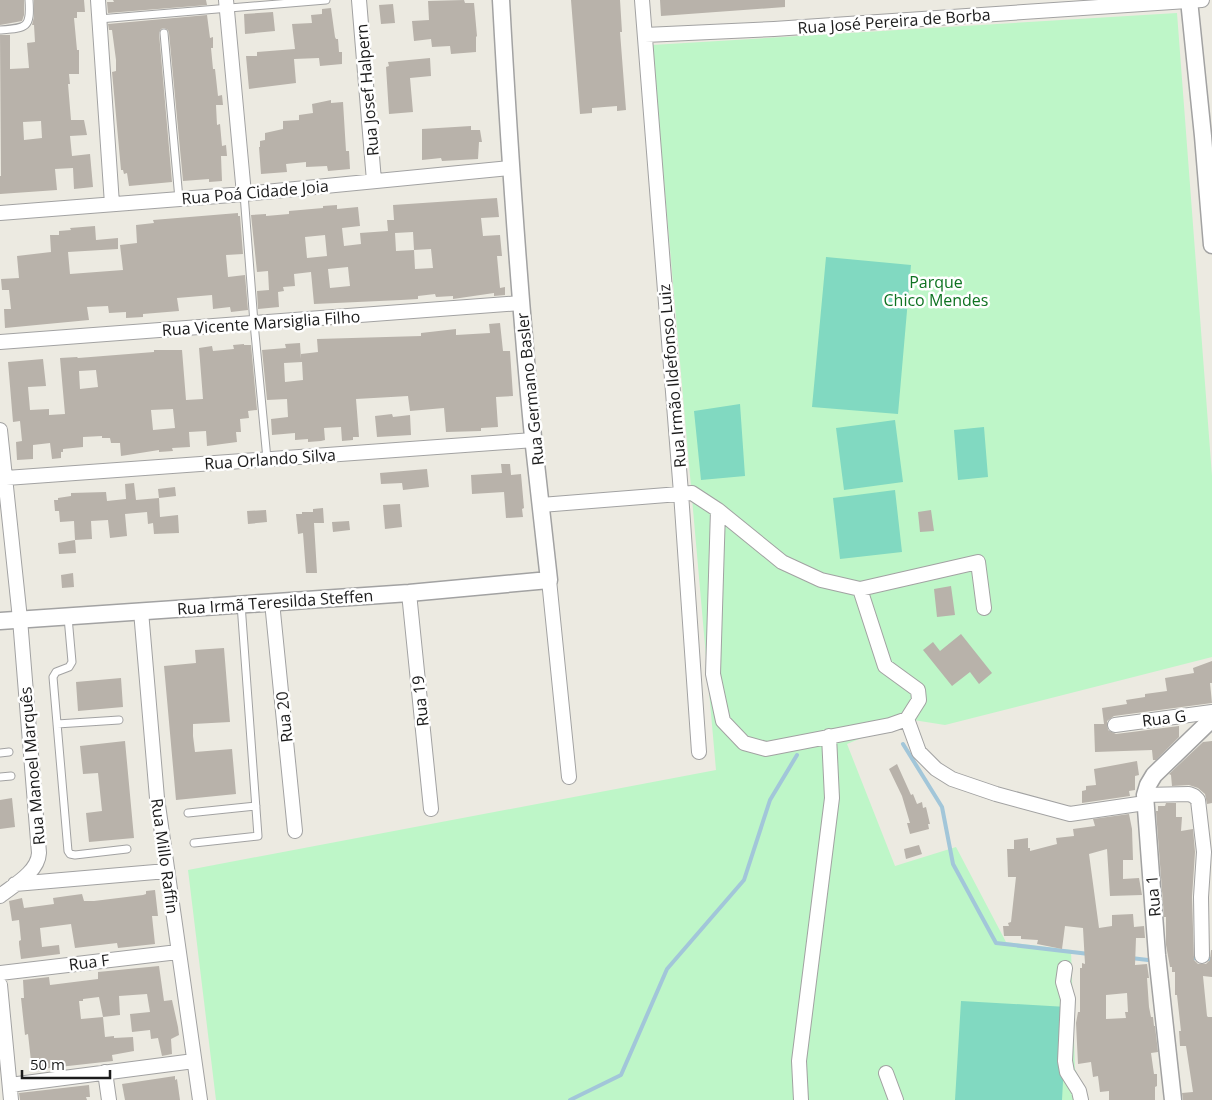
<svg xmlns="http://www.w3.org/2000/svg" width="1212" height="1100" font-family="'Open Sans',sans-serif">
  <rect width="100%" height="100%" fill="#eceae1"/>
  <path fill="#bef6c8" d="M1177,13l35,463v181l-267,68 -38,-6 -60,25 48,122 61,-19 50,95 65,8 4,119 10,22 1,9h-870l-28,-230 528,-100 -64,-725z"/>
  <path fill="#81d9c1" d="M826,257l85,8 -13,149 -86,-7z
    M740,404l5,72 -44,4 -7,-69z
    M895,420l8,62 -59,8 -8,-62z
    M984,427l4,50 -30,3 -4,-50z
    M895,490l7,62 -62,7 -7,-61z
    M961,1001l106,6 -5,93h-107z"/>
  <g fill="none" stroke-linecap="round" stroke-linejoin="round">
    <path stroke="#a2c6d9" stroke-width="4" d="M903,744l39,63 11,57 43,79 93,11
      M1131,958l17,2
      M1189,958l23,1
      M570,1100l51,-25 46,-106 77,-89 26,-80 27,-45"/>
  </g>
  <path fill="#b8b2aa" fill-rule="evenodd" d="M0,0h24v15l-2,6 -22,4z
    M34,0h50l1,12h-8v6h-3l3,32h2v24h-10l1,10h-2l3,36h13l3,15 -17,1 2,20 18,-2 3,33 -19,2 -1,-21 -18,1 2,21 -57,4v-18h1l-1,-141h10v34l19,-1 -2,-25 8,-1 -1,-17h-2l2,-8zM41,121l1,17 -18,2 -1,-18z
    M113,0h93l1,5 -99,8 -1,-11h7z
    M464,0l1,3h9l3,33 -1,1v15l-25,2 -1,-8 -18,1 -1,-8 -17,2 -2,-20 17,-1 -1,-19z
    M571,0h49l2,32h-2l6,78 -9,1v-5l-25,2v5l-12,1z
    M660,0h125v7l-124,9z
    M393,4l2,19 -14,1 -2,-19z
    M331,8l4,29 1,2h2l1,13h3v12l-22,2 -1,-8 -25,1 2,24 -47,6 -3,-33h11v-4l38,-3 -3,-25 20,-1 -1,-8 11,-1v-5z
    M273,12l2,19 -30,3 -1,-20z
    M207,15l3,23 3,-1v11h-2l2,21h2l3,27 4,-1 1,10h-7l1,20 3,-1 2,22 4,-1 1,11h-6l1,25 -13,1v-3l-26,2 -14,-148 -1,-3 -4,-2 -3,1 -2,4 13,149 -43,4 -2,-13 -3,1 -1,-4h-2l-9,-98 4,-1v-11l-4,-30h-3l-1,-6z
    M430,58l1,18 -21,2 3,34 -24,2 -3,-47 3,-1 -1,-4z
    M331,100v3l12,-1 3,49h3l1,18 -22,2 -1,-5 -21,1v-5l-20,2 1,8 -26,2 -2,-27h1v-6l5,-1v-7l18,-4v-8l16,-1v-5l14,-2 -1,-9z
    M471,126v4h9l2,12h-3l-1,17 -36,2 -1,-3 -19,2v-31z
    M497,198l2,19 -18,1 2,18 17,-1 2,21h-5l3,32 5,-1v8l-11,1v-3l-41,6v-3l-17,1 -1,-3 -17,2v3l-17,1 -87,4 -3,-32 -17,2 1,12 -12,1 1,4 -6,1 1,15 -21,2 -1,-18 12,-1 -1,-19 -11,1 -6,-57 15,-1v2l23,-2v-3l34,-3v-2l14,-1v4l21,-2 2,19 -18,2 2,18 17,-2 -1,-11 28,-2 -1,-11h7l-1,-15zM413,232l1,18 -18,1 -1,-18zM325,235l2,21 -20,2 -2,-21zM431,249l2,19 -18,1 -1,-19zM348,267l2,19 -20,2 -2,-19z
    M238,213v3h2l3,38 -17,1 2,22 17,-2 3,35 -17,2 -1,-5 -17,2 -1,-14 -35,3 2,13 -36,3v3l-17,1v-6l-17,1 -1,-7 -21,1 2,13 -84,8 -1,-19h7l-2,-19h-7l-1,-11 18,-1 -2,-22 34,-4 -1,-17h9v-4l12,-1 -1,-2 25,-2 1,14 22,-2v11l-50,3 2,22 53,-4 -3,-25 17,-2 -1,-18 18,-2 -1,-3z
    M500,323l3,28h7l3,45 -17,1 2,30 -17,1v3l-35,1 -2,-24 -34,3 -2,-15 -17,1 -35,2 3,38h-6v3l-11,1 -1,-14 -17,1 1,12 -4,1 -13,1v-3l-13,1v-7l-23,2 -1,-16 17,-2 -1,-18 -20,1 -5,-50 24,-2 -1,-4 15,-1 1,16v-5l17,-2 -1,-13 104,-3v-3l35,-4v6l34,-2 -1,-9zM302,362l1,18 -18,2 -1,-19z
    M244,344v1h7l6,65 -9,1 1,7 -9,1 1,13h-5l1,10 -30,4 -1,-15 -17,1 1,15 -18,1 1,3 -14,1v-2l-38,6 -1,-13h-9l-1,-5h-8v-2l-19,1v10l-20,2v3h-2v6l-9,1 -2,-16 -17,2v14l-16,1 -1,-18 6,-1 -2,-20 -7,1 -5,-60 35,-3 3,27 -18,1 2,23 19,-1v6l16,-1 -5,-56 17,-1 1,1 76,-6v-2h28l4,50 17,-1 -4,-51 13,-2 1,5 21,-2 -1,-4zM96,370l2,17 -18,2 -1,-18zM173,409l2,19 -22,2 -2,-20z
    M392,414l1,3 17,-2 1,20 -34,2 -2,-21z
    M501,464h9l1,11 10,-1 3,34 -2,1 1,8 -17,1 -2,-26 -32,2 -1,-19 31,-2z
    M427,469l2,18 -26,3 -1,-7 -21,1 -1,-11z
    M134,483l2,17 23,-2 1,19 18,-2 1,18 -25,1 -1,-11 -5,1 -1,-12 -22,2 2,22 -17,2 -2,-18 -17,1 1,18 -17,1 -1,-19 -14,1 -1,-11h-4l-1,-11h4v-2l13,-2v-3l35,-1 1,9 19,-2 -1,-15z
    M175,487l1,9 -17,2 -1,-9z
    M400,504l2,23 -17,2 -2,-24z
    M323,508l1,15h-10l3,50h-11l-3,-40 -5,1 -2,-20h6v-2h11v-3z
    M266,510l1,12 -19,2 -1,-13z
    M931,510l3,21 -14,1 -2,-20z
    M349,521l1,9 -17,2 -1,-10z
    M75,540l1,13 -17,1 -1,-11z
    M73,573l1,14 -12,1 -1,-13z
    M951,586l4,29 -18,2 -3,-28z
    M961,634l31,39 -13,11 -9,-12 -18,14 -29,-36 10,-8 7,9z
    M224,648l6,74 -37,2v12l2,16 37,-3 4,45 -60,6 -12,-134 32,-3 -1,-13z
    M1212,661v22h-2l2,20 -98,13 -7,5 1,9 8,4 63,-8v11l-23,23h-3l-1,-10 -57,2 -1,-28h10l-2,-16 25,-4 -1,-4 19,-3v-3l22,-3 -2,-13 29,-5 -1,-5z
    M121,678l2,29 -45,4 -2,-29z
    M125,741l9,97 -45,4 -3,-29 16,-2 -4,-38 -15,1 -3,-28z
    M1212,741v62l-5,1 -2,-10 -7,-6 -9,-3 -17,1 -1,-11 -2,-1 34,-32z
    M1137,761l2,14 -4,1v14l-6,1 1,5 -48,7v-12l4,-1v-4l10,-1 -2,-16z
    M897,764l14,31 2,-1 4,10 5,-2 1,6 3,-1 4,17h-2l1,5 -19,5 -3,-11h3l-8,-27 -13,-27z
    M12,798l3,29 -15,2v-29z
    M1166,803h10v14h6l-1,14 12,-2 2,23 -3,45 2,63 4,4h8l4,-4 1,-10h1v27l-9,-1 4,40 1,1h4v83h-29l-1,-7 11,-1 -7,-46h-6l-1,-15h2l-4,-36h-2v-23h-3v-5h-2l-4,-22v-28h-2l-8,-106h2v-5h7z
    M1129,814l3,15 1,31h-10v19l16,-1 3,17 -32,1 -3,-47 -18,5 10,74 13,-2v-11l21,-1 1,13 10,-1 1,12h-9l-1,27 12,-1 2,14h-2l2,29 2,10h2l1,9h1l3,26 -7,1 3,21h3v12l-2,1v13h-46v-9l-9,1 -2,-16 -5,1 -2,-15 -13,2 -2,-41 2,-11h2v-44h2v-5l3,1 -2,-36 -18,-2 -3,23 -25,-5 1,-4 -17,-1v-3h-17l-1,-10h6l-1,-3 3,-1 5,-45h-8l-1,-28h7v-9l14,-2v10h2v3l27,-7 -1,-6 18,-2 -1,-7 22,-3 -2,-7zM1127,993l1,19h-3l1,6 -20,1v-24z
    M919,845l3,9 -16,5 -2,-10z
    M155,890l3,26h-6l3,28 -37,4 -1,-5 -42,5 -4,-24 -31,4 2,19 17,-2 1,9 -39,5 -2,-15v-3l2,-1 -2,-20 -7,1 -3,-20 13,-3 2,10 30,-4 -1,-6 14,-2 15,-2 2,7h10l49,-6 3,-1v-3z
    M159,966l5,35 8,-1 6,27 1,8 -8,4 1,15 -10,2 -4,-18 -7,1 -1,-9 -18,2 -2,-18 20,-2 -3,-18 -28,2 1,19 -17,2 2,20 9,-1v2l19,-1 1,14 -22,4 1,6 -81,9 -4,-36 -3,1 -4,-37h3l-1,-18 26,-3 1,8 48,-6v-7zM99,997l4,20 -22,2 -2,-18h4v-2z
    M175,1076v4l2,-1 3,21h-55l-3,-16z
    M89,1085l1,12h-4l1,3h-67l-1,-7z"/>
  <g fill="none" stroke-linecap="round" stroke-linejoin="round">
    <g stroke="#a2a2a2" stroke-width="9">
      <path id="service" d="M99,19l227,-19
        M0,30c27,-2 31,-2 29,-30
        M164,33l15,166
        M244,194l10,129 13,136
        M68,617l4,45 -3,5 -13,5 -3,5 15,174 2,3 5,1 52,-6
        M57,724l62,-4
        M0,753l9,-1
        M0,777l11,-1
        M188,813l68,-7
        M194,843l64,-7 -17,-232"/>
    </g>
    <g stroke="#a2a2a2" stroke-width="16">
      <path id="minor" d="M98,0l14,204
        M226,0l18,194
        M359,0l15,181
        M642,0l39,493 18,259
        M645,35l129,-6 428,-29
        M0,213l244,-19 266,-26
        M0,342l521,-39
        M0,430l20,189 19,234c-1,19 -25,32 -39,43
        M6,478l528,-38
        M541,505l151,-12 26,17 64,52 39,18 39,9 118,-27 6,46
        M718,510l-5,164 10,47 21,22 22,6 124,-24 17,-6 12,-19 -1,-10 -33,-24 -25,-77
        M549,580l20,197
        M409,593l22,216
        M272,602l23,229
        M141,611l16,187 43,302
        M907,719l12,33 17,17 16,10 44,15 74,20 75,-11
        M1115,725l97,-13
        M1145,795l44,-1 5,2 4,4 6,52 -3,45 1,59
        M15,884l152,-13
        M1065,968l-2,14 5,17 -3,62 2,11 12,19 2,9
        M0,973l178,-21
        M0,985l11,115
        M105,1072l4,28
        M886,1073l10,27
        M10,1085l184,-24
        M801,1100l-2,-39 33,-263 -3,-62"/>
    </g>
    <g stroke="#a2a2a2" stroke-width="19">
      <path id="tertiary" d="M1189,0l14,136 9,109
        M0,621l409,-28 140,-13c-5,-48 -11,-95 -16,-143 -14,-145 -24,-291 -32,-437
        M1173,1100l-16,-145 -12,-160 3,-10 6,-10 58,-56"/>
    </g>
    <use href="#service" stroke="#fff" stroke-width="7"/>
    <use href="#minor" stroke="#fff" stroke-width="14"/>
    <use href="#tertiary" stroke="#fff" stroke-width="16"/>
  </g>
  <g text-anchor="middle" stroke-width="5" stroke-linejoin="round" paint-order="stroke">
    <g font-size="16" fill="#1b1b1b" stroke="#fff">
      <text transform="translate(894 21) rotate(-4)" y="6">Rua José Pereira de Borba</text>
      <text transform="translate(367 90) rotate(-95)" y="6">Rua Josef Halpern</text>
      <text transform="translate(255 192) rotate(-5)" y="6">Rua Poá Cidade Joia</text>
      <text transform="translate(261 323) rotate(-4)" y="6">Rua Vicente Marsiglia Filho</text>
      <text transform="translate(672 376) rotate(-95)" y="6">Rua Irmão Ildefonso Luiz</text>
      <text transform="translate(530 389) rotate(-96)" y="6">Rua Germano Basler</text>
      <text transform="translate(270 459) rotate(-4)" y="6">Rua Orlando Silva</text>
      <text transform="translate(275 602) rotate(-4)" y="6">Rua Irmã Teresilda Steffen</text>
      <text transform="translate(420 701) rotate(-96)" y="6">Rua 19</text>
      <text transform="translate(284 717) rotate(-96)" y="6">Rua 20</text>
      <text transform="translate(1164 718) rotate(-7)" y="6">Rua G</text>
      <text transform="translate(32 766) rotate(-95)" y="6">Rua Manoel Marquês</text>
      <text transform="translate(165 856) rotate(82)" y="6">Rua Millo Raffin</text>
      <text transform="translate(1153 896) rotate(-95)" y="6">Rua 1</text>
      <text transform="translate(89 962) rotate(-7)" y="6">Rua F</text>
    </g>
    <g font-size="16" fill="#0f7322" stroke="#fff">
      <text x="936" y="288">Parque<tspan x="936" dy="18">Chico Mendes</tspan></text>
    </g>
  </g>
  <path d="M22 1070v8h88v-8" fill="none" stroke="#1b1b1b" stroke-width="2.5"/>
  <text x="30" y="1070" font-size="15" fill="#1b1b1b" stroke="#ffffff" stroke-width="4" paint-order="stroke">50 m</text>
</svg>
